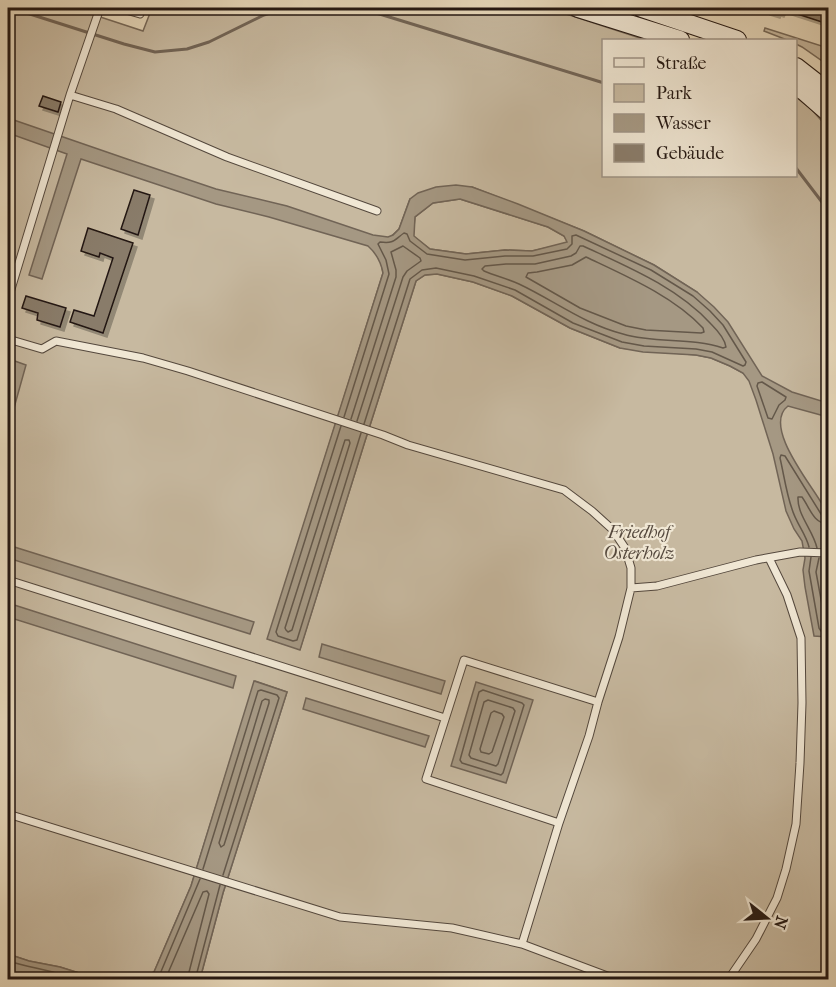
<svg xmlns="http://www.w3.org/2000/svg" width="836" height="987" font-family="'IM FELL French Canon',serif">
  <defs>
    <filter id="shadow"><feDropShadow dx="4" dy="4" stdDeviation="0" flood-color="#0004"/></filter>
  </defs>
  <rect width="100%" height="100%" fill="#e8dabd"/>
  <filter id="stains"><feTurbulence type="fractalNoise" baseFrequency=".00333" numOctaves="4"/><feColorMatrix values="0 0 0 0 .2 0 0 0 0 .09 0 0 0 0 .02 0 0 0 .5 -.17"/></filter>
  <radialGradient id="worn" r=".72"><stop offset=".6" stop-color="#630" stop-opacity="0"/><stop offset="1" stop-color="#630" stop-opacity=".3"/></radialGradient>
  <path fill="#c7b9a0" stroke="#756859" stroke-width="1.5" fill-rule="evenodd" d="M8,8h65l70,23 9,-23h396l98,32h-42v136h192v-79l16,13 16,18v851h-628l23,-86 64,-201 -32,-11 -64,205 -37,86 -14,7h-42l-38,-12 -31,-6 -21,-7zM472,187l112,44 70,34 43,27 46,81 -13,-7 -19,-8 -15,-3 -76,-7 -50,-20 -58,-32 -39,-14 -36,-8 -12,1 -9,6 -51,160 -65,208 -32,-10 115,-366 -2,-11 -6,-10 24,-23 11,-30z
    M765,28l63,20v17l-26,-18 -6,-3v-4h-9l-23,-9z
    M460,199l88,28 16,9 4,7 -36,8 -27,-1 -39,4 -36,-5 -17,-13 2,-19 18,-14z"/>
  <path fill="#a59883" stroke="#716456" stroke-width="1.5" fill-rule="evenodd" d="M8,118l119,41 89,30 71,17 86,29 15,2 5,-2 6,-6 11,-30 8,-6 18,-6 20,-2 16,2 46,17 66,27 70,34 43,27 17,15 14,15 34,54 30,16 36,11v14l-40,-11c-26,20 23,78 34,98 5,9 7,22 6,32 0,8 -1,1 -2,9 -1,6 0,13 2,18v74l-14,-1 -9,-49 -2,-17 2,-12 -3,-17 -8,-12 -8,-18 -13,-57 -17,-54 -7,-19 -6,-8 -13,-7 -19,-8 -15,-3 -53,-3 -23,-4 -50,-20 -58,-32 -39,-14 -36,-8 -12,1 -9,6 -51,160 -65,209 -33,-11 116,-366c-2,-11 -6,-19 -15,-27l-99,-29 -53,-13 -135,-45 -39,120 -13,-4 38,-121 -59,-21zM460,199l88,28 16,9 3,6 -35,9 -27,-1 -39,4 -36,-5 -16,-13 1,-19 18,-14z
    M12,360l14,5 -12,43 -6,2v-33z
    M8,545l246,77 -4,12 -242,-76z
    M8,603l228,73 -3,12 -225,-71z
    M322,644l123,37 -4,13 -122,-37z
    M254,681l33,11 -64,201 -23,86 -60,1 14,-8 37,-86z
    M476,682l57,18 -27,83 -55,-17z
    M306,698l123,38 -4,11 -122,-38z
    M8,954l21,7 31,6 38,12h-90z"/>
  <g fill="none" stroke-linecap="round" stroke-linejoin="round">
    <path stroke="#64584a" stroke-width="1.5" d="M580,246h3c45,21 94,41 128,78 6,6 14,15 15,23l-3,1c-32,-11 -67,-4 -100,-14 -39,-10 -68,-33 -104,-50 -11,-5 -23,-8 -35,-13l-2,-2 3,-3 21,-2h29l36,-8 5,-3z
      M586,257c40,19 87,39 117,71l1,4 -3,1 -55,-3 -20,-4 -46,-18 -54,-31 2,-4 9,-1 35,-7z
      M758,383l4,-1 24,15 -1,3 -6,5 -7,14 -4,-1 -11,-32z
      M344,417l45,-143 -3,-14 -8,-16 2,-2c14,2 14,-2 24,-9l3,1 3,7 17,13 38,6 40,-4h28l34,-7 5,-5v-8l4,-1 75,35 42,26 17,15 13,14 23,37 -1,3 -2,1 -31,-14 -16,-3 -52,-3 -22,-4 -49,-19 -58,-33 -41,-14 -38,-8 -14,2 -12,9 -46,145
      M351,419l45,-142v-7l-5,-18 12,-6 17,12 1,3 -14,10 -4,6 -46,144
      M341,426l-65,206 2,4 15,5 4,-1 64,-207
      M345,440h4l1,3 -58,187 -4,2 -2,-2 -1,-2z
      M809,547c-3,-13 -13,-24 -17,-38 -6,-17 -8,-34 -12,-51l1,-3 4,1 36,58 4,2h3
      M817,548c-4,-18 -20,-33 -19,-51h4c8,11 11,26 26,27
      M811,557l-2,14 10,57 2,3h7
      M819,558l-3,14 9,49 3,3
      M483,690l39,13 2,2 -21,68 -2,2 -39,-12 -2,-3 19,-68z
      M265,699l4,1v3l-45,142 -3,2 -2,-4 43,-142z
      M488,700l25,8 2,3 -17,53 -2,2 -25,-8 -2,-3 15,-53z
      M494,711l8,3 2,3 -12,35 -3,2 -8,-2 -1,-3 11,-36z
      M203,869l55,-178 3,-1 16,5 2,3 -56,177
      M8,961c23,7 48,10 71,19
      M152,980l8,-6 40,-95
      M165,980l38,-88 4,-1 2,3 -22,86
      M195,980l25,-95"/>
    <path stroke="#716456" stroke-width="3" d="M11,8l113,36 31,8 32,-3 22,-7 55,-27 20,-7
      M360,8l244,75
      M796,168l32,42"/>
  </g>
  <path fill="#897c6b" stroke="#231712" stroke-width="1.5" filter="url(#shadow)" d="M767,8h61v16l-46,-15 -2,4 -3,-1 -1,2 -10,-3z
    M43,96l18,6 -3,10 -19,-6z
    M134,190l16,5 -12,40 -17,-6z
    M88,228l45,15 -30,90 -33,-11 4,-12 20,6 19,-58 -13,-5 -1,4 -18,-6z
    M26,296l40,12 -6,19 -23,-7 1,-7 -16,-5z"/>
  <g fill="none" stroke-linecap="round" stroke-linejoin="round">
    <g stroke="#54483d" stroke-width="9">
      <path id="service" d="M119,8l21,6
        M70,95l46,14 111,48 150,54
        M8,299l62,-204 30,-87
        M8,339l34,10 14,-8 87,17 45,13 195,64 25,10 156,45 28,21 21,19 12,18 6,20v20l-12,49 -21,65
        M8,580l437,138
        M631,588l26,-2 99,-26 44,-8 28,1
        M8,814l332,103 112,11 70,16 96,36
        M522,944l37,-121 30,-87 9,-34 -134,-42 -38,119 133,44
        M728,980l28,-41 21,-41 9,-29 10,-45 4,-61 2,-60 -1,-65 -14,-43 -18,-37"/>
    </g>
    <g stroke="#231712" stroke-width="20">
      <path id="secondary" d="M578,8l102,32
        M642,8l95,32
        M796,67l32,25
        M796,86l8,5 24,21"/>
    </g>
    <use href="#service" stroke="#f0e7d4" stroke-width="7"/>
    <use href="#secondary" stroke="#f0e7d4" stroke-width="18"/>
  </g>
  <g text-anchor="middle" stroke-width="4.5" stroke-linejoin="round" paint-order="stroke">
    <g font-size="18" font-style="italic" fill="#54483d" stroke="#f0e7d4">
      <text x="639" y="538">Friedhof<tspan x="639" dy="21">Osterholz</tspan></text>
    </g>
  </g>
  <rect width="836" height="987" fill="none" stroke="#e8dabd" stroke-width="30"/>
  <rect x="9" y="9" width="818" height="969" fill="none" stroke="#231712" stroke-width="3"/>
  <rect x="15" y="15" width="806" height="957" fill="none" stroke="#231712" stroke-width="1.5"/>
  <rect x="602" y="39" width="195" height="138" fill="#f0e7d4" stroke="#9e9486" stroke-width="1.5"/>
  <rect x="614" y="58" width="30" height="9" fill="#f0e7d4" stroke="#9e9486" stroke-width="1.5"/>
  <text x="656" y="69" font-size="18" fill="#231712">Straße</text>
  <rect x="614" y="84" width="30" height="18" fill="#c7b9a0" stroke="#9e9486" stroke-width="1.5"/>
  <text x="656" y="99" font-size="18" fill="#231712">Park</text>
  <rect x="614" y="114" width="30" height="18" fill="#a59883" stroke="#9e9486" stroke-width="1.5"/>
  <text x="656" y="129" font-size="18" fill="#231712">Wasser</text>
  <rect x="614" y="144" width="30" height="18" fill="#897c6b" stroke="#9e9486" stroke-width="1.5"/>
  <text x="656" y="159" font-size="18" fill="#231712">Gebäude</text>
  <g transform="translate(767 918) rotate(108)" stroke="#f0e7d4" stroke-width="4.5" paint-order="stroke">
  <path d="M0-4.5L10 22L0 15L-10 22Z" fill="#231712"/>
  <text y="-9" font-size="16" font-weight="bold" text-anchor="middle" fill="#231712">N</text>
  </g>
  <rect width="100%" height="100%" filter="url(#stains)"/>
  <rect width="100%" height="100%" fill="url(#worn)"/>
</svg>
